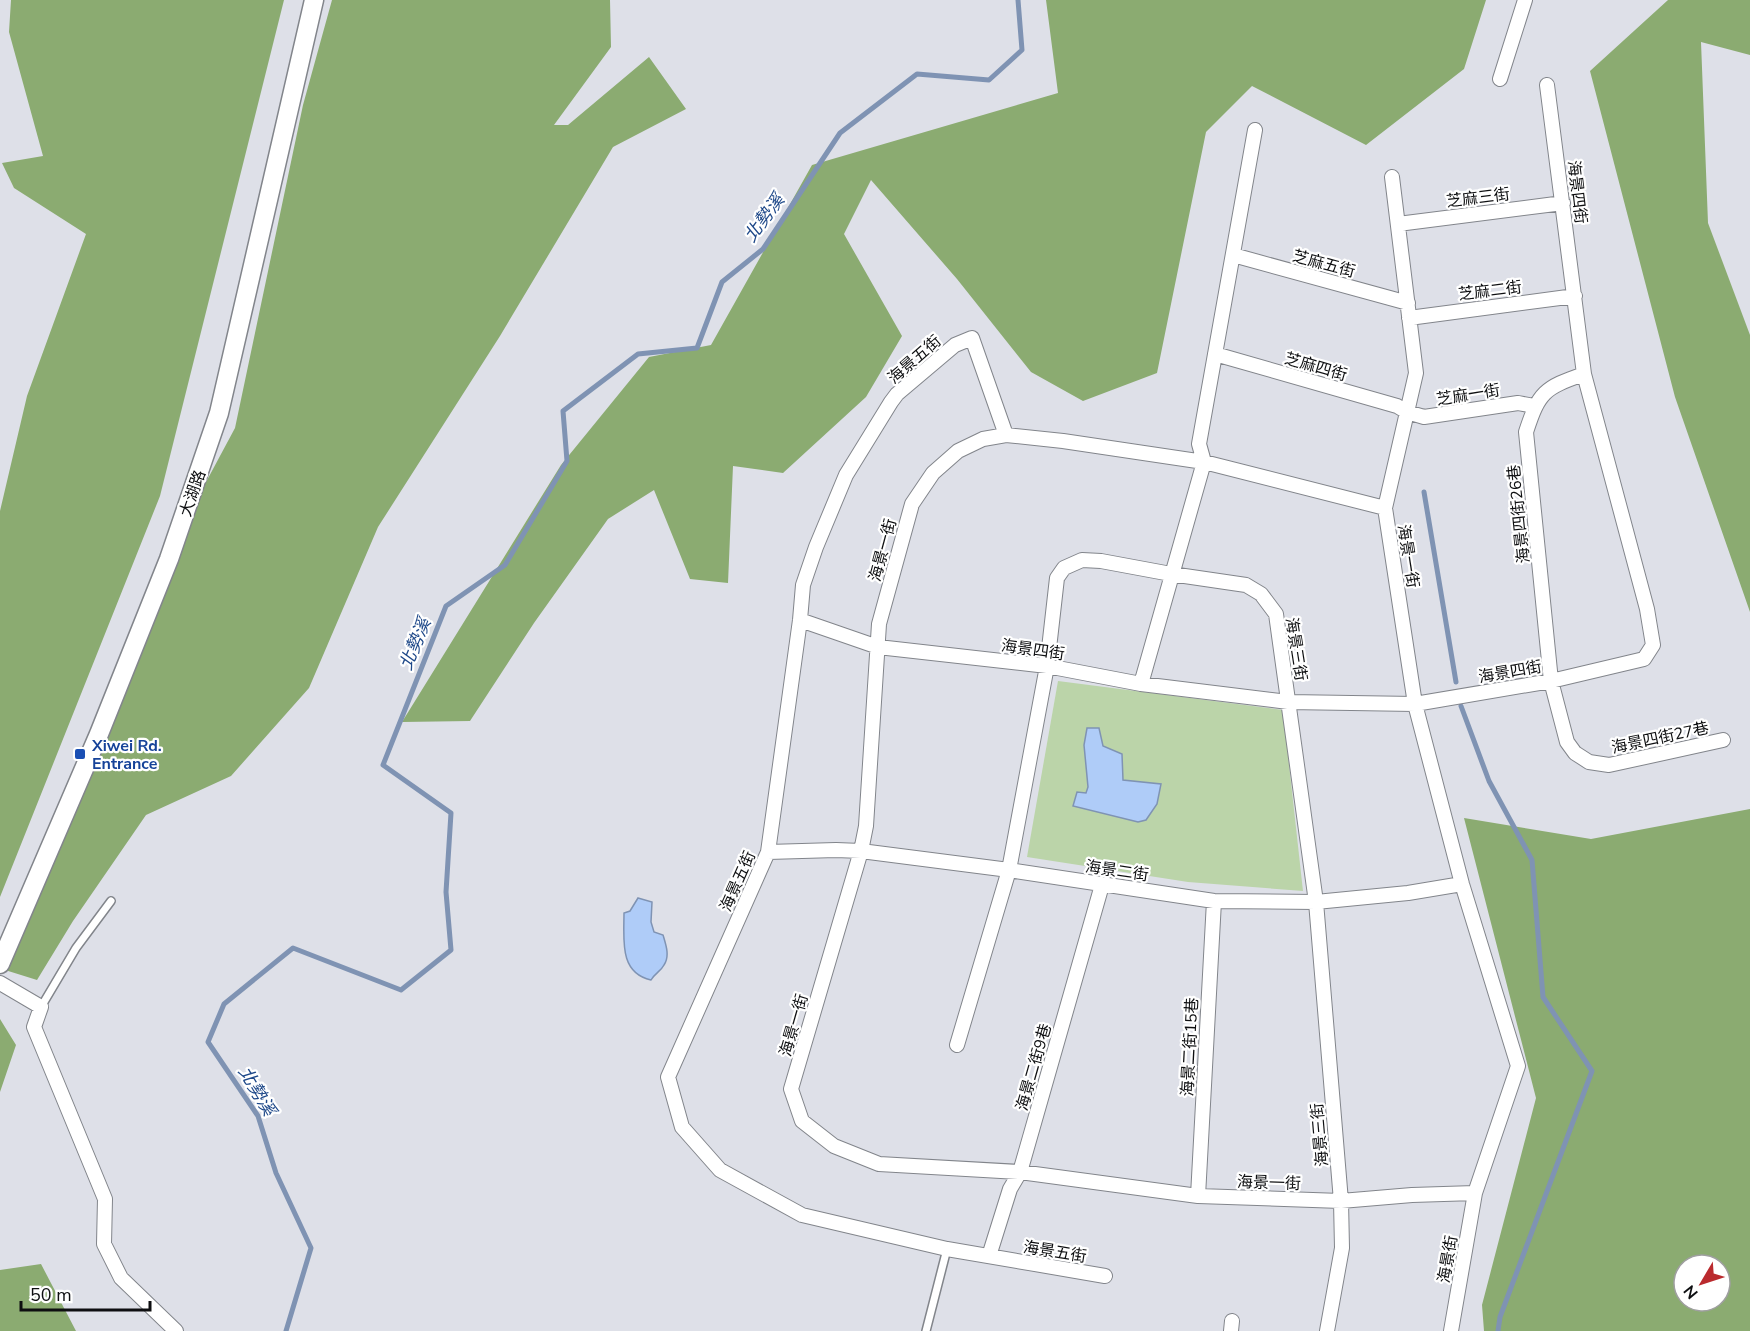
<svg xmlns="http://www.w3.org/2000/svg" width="1750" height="1331" font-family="'Nunito Sans','Noto Sans TC',sans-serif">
  <rect width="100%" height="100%" fill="#dee0e8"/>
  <path fill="#bbd4a9" d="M1058,681l225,29 20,181 -115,-9 -161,-25z"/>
  <path fill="#8bab71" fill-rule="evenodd" d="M11,0h273l-124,496 -160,401v-386l27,-115 59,-162 -72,-46 -12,-25 41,-7 -34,-124z
    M332,0h278l1,47 -57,78h14l81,-68 37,52 -73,38 -113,189 -122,191 -69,161 -78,88 -85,39 -73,106 -36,59 -32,-10 193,-473 37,-69 68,-323z
    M1046,0h440l-22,69 -98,76 -114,-59 -46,46 -49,241 -74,28 -52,-29 -74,-93 -86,-99 -27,54 58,102 -36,61 -83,76 -50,-7 -5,117 -38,-4 -36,-89 -46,29 -74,104 -64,98 -68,1 159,-257 88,-108 62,-12 101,-180 246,-72z
    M1668,0h82v55l-49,-13 7,181 42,112v277l-75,-215 -85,-326z
    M1750,809v522h-266l-2,-26 54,-207 -72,-280 127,21zM1684,1265h36v36h-36z
    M0,1019l16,26 -16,47z
    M41,1264l35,67h-76v-61z"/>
  <path fill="#afccf8" stroke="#7f93b3" stroke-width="1.5" d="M1087,728h12l4,18 19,8 1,26 38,4 -4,20 -11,16 -8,2 -65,-16 4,-14 9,1 2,-6 -4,-42z
    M638,898l14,4 -1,20 3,10 9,3c3,10 7,21 1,30 -3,6 -9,8 -13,15 -32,-7 -27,-40 -27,-67l6,-2z"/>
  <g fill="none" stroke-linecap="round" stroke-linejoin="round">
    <path stroke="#7f93b3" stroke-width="5" d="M1424,492l32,190
      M1461,706l28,75 43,79 11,137 49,74 -92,246 -2,14
      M286,1331l25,-83 -35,-75 -18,-57 -50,-74 16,-38 69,-56 108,42 50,-40 -5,-58 5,-79 -68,-48 63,-159 59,-41 62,-104 -4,-50 75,-57 59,-6 25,-66 41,-33 77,-116 77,-59 72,6 33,-30 -4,-50"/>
    <g stroke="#82858b" stroke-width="10">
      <path id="service" d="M41,1007l35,-59 35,-47
        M926,1331l21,-82"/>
    </g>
    <g stroke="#82858b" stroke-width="16">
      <path id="minor" d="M1500,79l25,-79
        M1398,224l165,-21
        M1233,255l175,48
        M1409,318l166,-22
        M1215,354l182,52 10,6 17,5 94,-14 16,3
        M1584,374c-40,14 -45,18 -58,58l25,249 16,61 8,11 14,9 20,3 114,-25
        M1006,435l-34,-97 -17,7 -58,49 -6,8 -45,73 -30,72 -13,38 -3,35 -32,232 -100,225 14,50 38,43 82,45 145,34 158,27
        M1385,508l31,-135 -24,-196
        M800,620l78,27 169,19 94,18 147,18 127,2 136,-23 93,-22 9,-14 -6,-36 -63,-235 -37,-289
        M1141,684l63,-222 -5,-18 56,-314
        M768,852l68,-2 25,1 148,19 205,31 102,1 92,-9 54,-9
        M0,983l41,24 -7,20 71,172 -1,45 17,34 55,53
        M957,1045l52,-175 38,-204 10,-88 7,-10 18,-8 19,1 70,13 75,11 15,9 15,20 40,288 25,299 1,47 -15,83
        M1198,1196l16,-295
        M989,1256l21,-67 10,-17 82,-287
        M1231,1331l1,-10
        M1451,1331l24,-138 43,-127 -56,-182 -47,-180 -30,-196 -181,-46 -141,-21 -57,-6 -23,4 -25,12 -25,22 -21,31 -33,120 -13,202 -5,25 -70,238 11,32 32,25 45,18 141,8 178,24 143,5 71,-6 63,-2"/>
    </g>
    <g stroke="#82858b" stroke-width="21">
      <path id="tertiary" d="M0,964l99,-230 70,-175 50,-146 95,-413"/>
    </g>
    <use href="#service" stroke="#fff" stroke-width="7"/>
    <use href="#minor" stroke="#fff" stroke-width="14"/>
    <use href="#tertiary" stroke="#fff" stroke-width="18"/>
  </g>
  <rect fill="#1a4fb4" stroke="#fff" stroke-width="2" x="74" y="748" width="12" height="12" rx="3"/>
  <g text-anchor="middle" stroke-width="4.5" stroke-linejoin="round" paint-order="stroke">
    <g font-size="16" fill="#0e0f11" stroke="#fff">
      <text transform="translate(1578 192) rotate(83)" y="6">海景四街</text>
      <text transform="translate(1478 197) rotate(-7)" y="6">芝麻三街</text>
      <text transform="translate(1324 263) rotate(15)" y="6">芝麻五街</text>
      <text transform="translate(1490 290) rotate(-7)" y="6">芝麻二街</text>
      <text transform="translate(914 359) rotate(-41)" y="6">海景五街</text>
      <text transform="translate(1316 366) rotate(16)" y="6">芝麻四街</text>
      <text transform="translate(1468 394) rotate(-9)" y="6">芝麻一街</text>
      <text transform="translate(192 493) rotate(-71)" y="6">大湖路</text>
      <text transform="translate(1518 514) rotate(-96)" y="6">海景四街26巷</text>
      <text transform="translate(882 550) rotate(-75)" y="6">海景一街</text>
      <text transform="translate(1409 556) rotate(81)" y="6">海景一街</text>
      <text transform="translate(1033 649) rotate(8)" y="6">海景四街</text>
      <text transform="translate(1297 649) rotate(81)" y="6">海景三街</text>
      <text transform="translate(1510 671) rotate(-10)" y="6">海景四街</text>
      <text transform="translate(1660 737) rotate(-12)" y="6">海景四街27巷</text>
      <text transform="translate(1117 870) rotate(8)" y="6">海景二街</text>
      <text transform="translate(737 881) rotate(-66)" y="6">海景五街</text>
      <text transform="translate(793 1025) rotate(-74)" y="6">海景一街</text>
      <text transform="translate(1189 1047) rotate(-87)" y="6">海景二街15巷</text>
      <text transform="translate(1033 1067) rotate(-74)" y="6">海景二街9巷</text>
      <text transform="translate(1319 1135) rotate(-95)" y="6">海景三街</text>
      <text transform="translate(1269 1182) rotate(2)" y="6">海景一街</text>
      <text transform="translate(1055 1251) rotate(9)" y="6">海景五街</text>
      <text transform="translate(1447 1259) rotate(-80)" y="6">海景街</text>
    </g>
    <g font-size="16" font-weight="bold" fill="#164399" stroke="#fff" text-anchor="start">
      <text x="92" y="751">Xiwei Rd.<tspan x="92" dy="18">Entrance</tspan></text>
    </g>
    <g font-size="18" font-style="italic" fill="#1e4889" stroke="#fff">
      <text transform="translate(764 218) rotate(-54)" y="6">北勢溪</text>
      <text transform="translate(415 644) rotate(-68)" y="6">北勢溪</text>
      <text transform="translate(257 1091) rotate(59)" y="6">北勢溪</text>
    </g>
  </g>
  <g transform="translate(1702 1283) rotate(231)"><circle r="28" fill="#ffffff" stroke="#9f9fa0" stroke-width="1.5"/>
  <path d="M0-4.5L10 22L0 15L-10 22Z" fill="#ba2a2e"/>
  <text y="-9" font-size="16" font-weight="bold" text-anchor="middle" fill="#0e0f11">N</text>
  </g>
  <path d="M21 1301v9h129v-9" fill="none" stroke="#0e0f11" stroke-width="3"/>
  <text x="30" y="1301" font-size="18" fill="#0e0f11" stroke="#ffffff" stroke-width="4.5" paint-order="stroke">50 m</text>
</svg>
